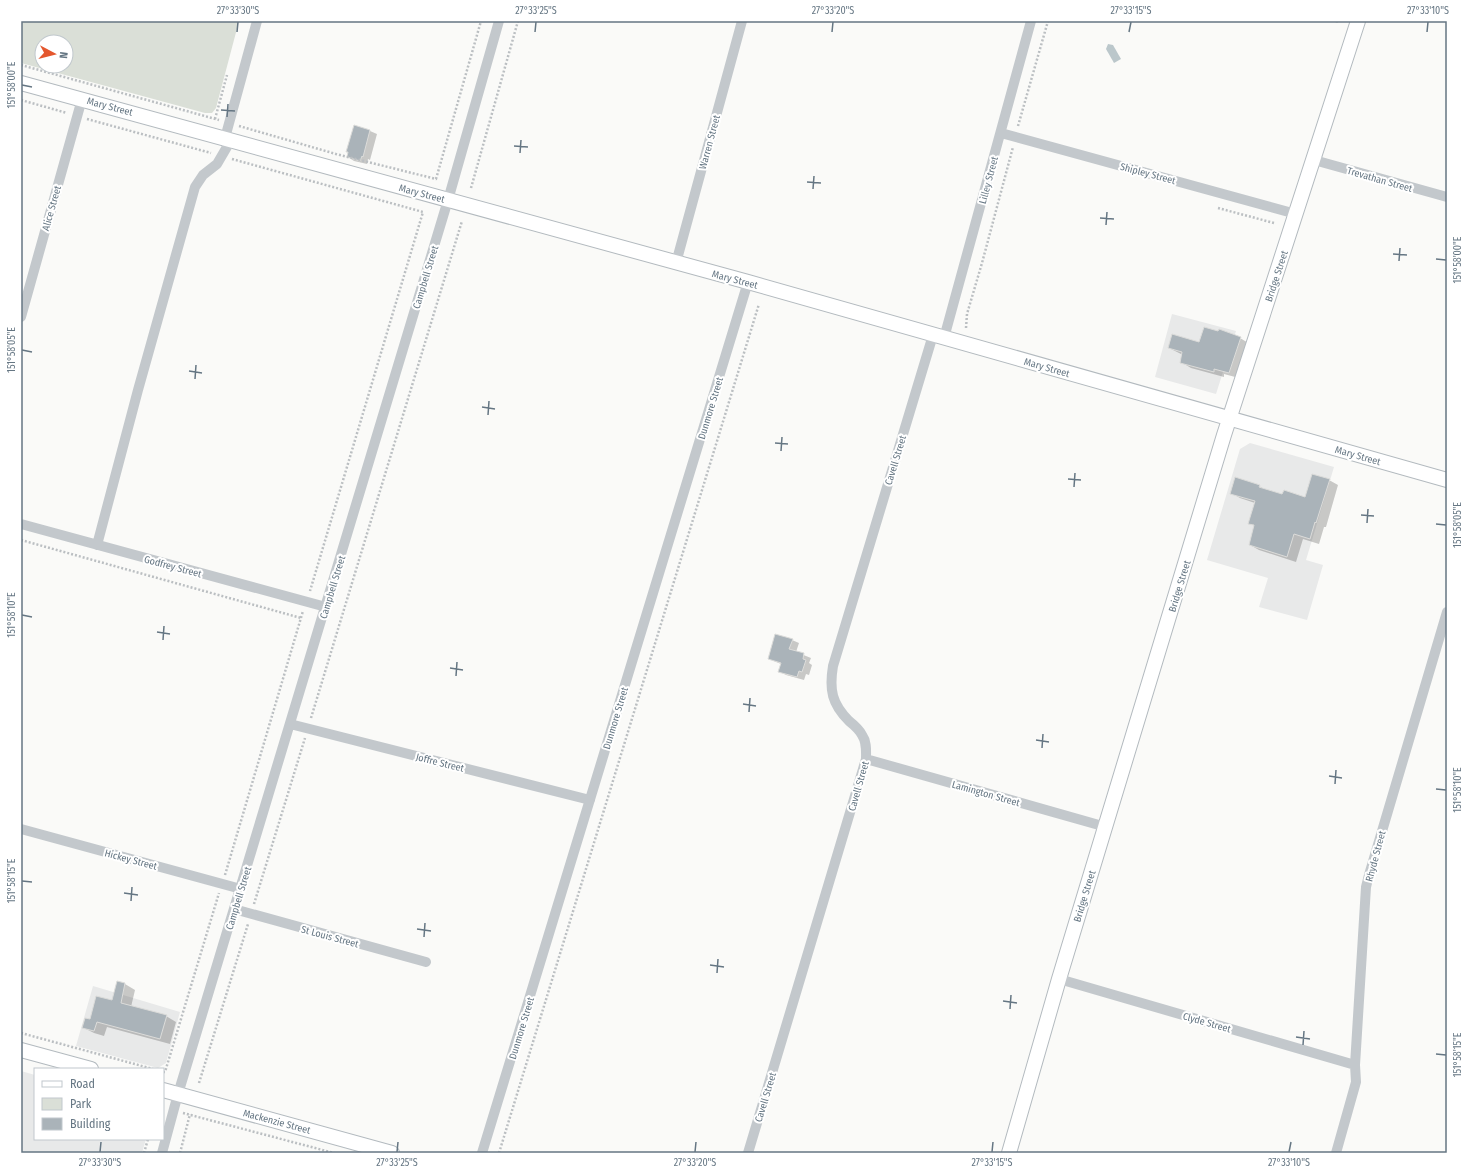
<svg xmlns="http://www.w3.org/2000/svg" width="1468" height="1174" font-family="'Fira Sans Condensed',sans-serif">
  <rect width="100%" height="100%" fill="#fafaf8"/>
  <path fill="#e8e9e9" d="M1172,314l64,17 -20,63 -61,-17z
    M1250,443l84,24 -28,93 17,5 -16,55 -48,-13 9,-29 -61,-18 33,-111z
    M93,986l87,26 -14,51 -8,5 -82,-22z
    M21,1071l14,4v64h111l-4,14h-121z"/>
  <path fill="#dadfd7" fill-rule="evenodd" d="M21,21h218l-23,87 -4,5h-7l-184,-50zM42,42h24v24h-24z"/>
  <path fill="#bbc7cb" d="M1108,44l5,1 8,14 -7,4 -8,-14z"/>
  <path fill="#0003" d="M355,126l15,5 7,3 -7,26 -2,-1 -1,5 -13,-3 -6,-4z
    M1240,338l10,6 -11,34 -15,-4v3l-33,-9 -10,-6 2,-7 -14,-7z
    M1329,480l9,5 -12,42h-2l-5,17 -16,-5 -7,23 -37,-12 -9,-5 5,-19 -6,-3 6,-20 -15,-5 -9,-5 28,-7 8,5 16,4 23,3z
    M792,640l7,3 -3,9 15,6 -2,5 3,2 -3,10 -3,-1 -2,6 -18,-5 -7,-4 2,-7 -12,-5z
    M125,984l10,6 -4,17 35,9 10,6 -6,22 -63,-17 -3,9 -10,-3 -10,-5 6,-8 22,-19z"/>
  <path fill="#aab3b9" stroke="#dcdcda" d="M354,125l16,5 -7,27 -1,-1 -2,5 -13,-4 1,-5h-2z
    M1204,327l14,4 1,-2 22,8 -12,36 -15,-4v3l-34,-9 2,-11 -14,-4 4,-14 27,8z
    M1312,474l18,5 -14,44 -1,-1 -5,17 -16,-5 -7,23 -38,-12 5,-20 -6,-1 7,-23 -25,-7 5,-17 25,8 -1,2 23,7 2,-4 21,7z
    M775,634l18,5 -4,10 15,4 -1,6 3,1 -4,12 -3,-1 -2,6 -19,-5 3,-9 -13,-4z
    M117,981l8,2 -4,20 46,12 -7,24 -63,-17 -3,9 -12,-3 3,-10 5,1 6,-23 16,4z"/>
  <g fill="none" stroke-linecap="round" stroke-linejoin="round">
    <g stroke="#b3babf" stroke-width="16">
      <path id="secondary" d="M21,83l727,199 699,198
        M21,1050l70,19
        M163,1090l229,63
        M1009,1153l50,-174 165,-544 134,-414"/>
    </g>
    <path stroke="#bbbfc2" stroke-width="2.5" stroke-dasharray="2 2" stroke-linecap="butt" d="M1336,21l3,1
      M21,65l198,55
      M21,100l46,13
      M87,119l124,34
      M215,119l12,-44
      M239,126l97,28 100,25 45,-158
      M1018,126l30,-105
      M232,159l191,53 -113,379
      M471,188l47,-167
      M1218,208l56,15
      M966,328l1,-14 15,-51 31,-116
      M21,540l280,78
      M311,718l151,-497
      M225,875l78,-264
      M254,904l51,-166
      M21,1033l132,36
      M163,1072h2l54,-179
      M199,1083l49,-159
      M183,1113l151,40
      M144,1153l4,-14
      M180,1153l10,-39
      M499,1153l260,-849"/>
    <path stroke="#c3c8cc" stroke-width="10" d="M1001,133l295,81
      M225,138l32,-117
      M1314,160l133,37
      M676,263l66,-242
      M21,317l61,-218
      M944,338l87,-317
      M21,524l305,83
      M97,545l41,-155 57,-203 8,-12 14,-11 14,-24
      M290,724l300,76
      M866,759l240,68
      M21,829l220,60
      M234,909l192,53
      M1059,979l296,86
      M162,1153l16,-59 270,-894 51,-179
      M482,1153l266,-871
      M748,1153l118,-394c0,-8 1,-17 -4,-24 -3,-6 -8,-10 -13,-14 -17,-17 -20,-31 -16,-55l100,-331
      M1336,1153l20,-71 -1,-17 11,-178 3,-12 78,-263"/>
    <use href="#secondary" stroke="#fff" stroke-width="14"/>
  </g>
  <path fill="none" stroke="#657683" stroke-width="1.5" d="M237,32l1,-10M535,32l1,-10M832,32l1,-10M1129,32l2,-10M1427,32l1,-10M22,85l10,2M221,110l14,1M227,117l1,-13M514,146l14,1M520,153l1,-13M807,182l14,1M813,189l1,-13M1100,218l14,1M1106,225l1,-13M1393,254l14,1M1436,259l10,1M1399,261l1,-13M22,350l10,2M189,371l13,2M195,379l1,-14M482,407l13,2M488,415l1,-14M775,443l13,1M781,451l1,-14M1068,479l13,1M1074,487l1,-14M1361,515l13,1M1367,523l1,-14M1436,524l10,1M22,615l10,2M157,632l13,2M163,640l1,-14M450,668l13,2M456,676l1,-14M743,704l13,2M749,712l1,-14M1036,740l13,2M1042,748l1,-14M1329,776l13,2M1335,784l1,-14M1436,789l10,1M22,881l10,1M124,893l14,2M131,901l1,-14M417,929l14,2M424,937l1,-14M710,965l14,2M717,973l1,-14M1003,1001l14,2M1010,1009l1,-14M1296,1037l14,2M1303,1045l1,-14M1436,1054l10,1M100,1152l1,-10M397,1152l1,-10M695,1152l1,-10M992,1152l1,-10M1289,1152l2,-10"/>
  <g text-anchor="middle" stroke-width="4" stroke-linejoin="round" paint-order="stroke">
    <g font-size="10" fill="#657683" stroke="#fff">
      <text transform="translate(110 106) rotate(15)" y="4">Mary Street</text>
      <text transform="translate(709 142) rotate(-75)" y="4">Warren Street</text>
      <text transform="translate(1148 173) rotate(15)" y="4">Shipley Street</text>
      <text transform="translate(1380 179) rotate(16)" y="4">Trevathan Street</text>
      <text transform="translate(988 180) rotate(-75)" y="4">Lilley Street</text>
      <text transform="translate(422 193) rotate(15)" y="4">Mary Street</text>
      <text transform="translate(51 208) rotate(-74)" y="4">Alice Street</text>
      <text transform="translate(1276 276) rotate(-72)" y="4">Bridge Street</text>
      <text transform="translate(425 277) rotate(-73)" y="4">Campbell Street</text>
      <text transform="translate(735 279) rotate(15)" y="4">Mary Street</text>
      <text transform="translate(1047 367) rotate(16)" y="4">Mary Street</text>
      <text transform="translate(710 408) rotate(-73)" y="4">Dunmore Street</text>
      <text transform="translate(1358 455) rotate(16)" y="4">Mary Street</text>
      <text transform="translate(895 460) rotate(-73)" y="4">Cavell Street</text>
      <text transform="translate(173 566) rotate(15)" y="4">Godfrey Street</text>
      <text transform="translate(1179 586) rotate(-73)" y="4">Bridge Street</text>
      <text transform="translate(332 587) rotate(-73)" y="4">Campbell Street</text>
      <text transform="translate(615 718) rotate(-73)" y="4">Dunmore Street</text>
      <text transform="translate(440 762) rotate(14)" y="4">Joffre Street</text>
      <text transform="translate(858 786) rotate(-74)" y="4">Cavell Street</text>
      <text transform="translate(986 793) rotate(16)" y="4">Lamington Street</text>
      <text transform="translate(1375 856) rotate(-75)" y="4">Rhyde Street</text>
      <text transform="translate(131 859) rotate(15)" y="4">Hickey Street</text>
      <text transform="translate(1084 896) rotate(-73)" y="4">Bridge Street</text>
      <text transform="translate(238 898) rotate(-73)" y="4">Campbell Street</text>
      <text transform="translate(330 936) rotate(15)" y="4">St Louis Street</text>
      <text transform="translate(1207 1022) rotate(16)" y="4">Clyde Street</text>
      <text transform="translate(521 1028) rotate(-73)" y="4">Dunmore Street</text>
      <text transform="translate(765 1097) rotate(-73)" y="4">Cavell Street</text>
      <text transform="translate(277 1121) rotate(15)" y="4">Mackenzie Street</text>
    </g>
  </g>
  <rect width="1468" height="1174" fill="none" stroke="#ffffff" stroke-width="44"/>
  <rect x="34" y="1068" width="130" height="72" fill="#ffffff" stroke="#c1c8cd"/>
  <rect x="42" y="1081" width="20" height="6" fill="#ffffff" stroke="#c1c8cd"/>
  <text x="70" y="1088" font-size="12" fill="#657683">Road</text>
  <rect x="42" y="1098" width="20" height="12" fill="#dadfd7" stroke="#c1c8cd"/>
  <text x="70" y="1108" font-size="12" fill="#657683">Park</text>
  <rect x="42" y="1118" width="20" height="12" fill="#aab3b9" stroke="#c1c8cd"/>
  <text x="70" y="1128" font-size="12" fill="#657683">Building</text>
  <g transform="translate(54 54) rotate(97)"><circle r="19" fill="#ffffff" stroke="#c1c8cd"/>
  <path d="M0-3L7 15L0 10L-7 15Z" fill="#e4572e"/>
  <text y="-6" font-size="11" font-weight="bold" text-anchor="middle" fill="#657683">N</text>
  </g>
  <rect x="22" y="22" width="1424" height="1130" fill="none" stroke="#657683" stroke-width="1.5"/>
  <g font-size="10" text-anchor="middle" fill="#657683">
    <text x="238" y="14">27°33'30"S</text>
    <text x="536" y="14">27°33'25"S</text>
    <text x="833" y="14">27°33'20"S</text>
    <text x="1131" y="14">27°33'15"S</text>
    <text x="1428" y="14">27°33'10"S</text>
    <text transform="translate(11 85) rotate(-90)" y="4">151°58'00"E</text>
    <text transform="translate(1457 260) rotate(-90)" y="4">151°58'00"E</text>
    <text transform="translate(11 350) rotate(-90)" y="4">151°58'05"E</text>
    <text transform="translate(1457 525) rotate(-90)" y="4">151°58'05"E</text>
    <text transform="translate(11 615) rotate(-90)" y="4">151°58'10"E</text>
    <text transform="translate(1457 790) rotate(-90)" y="4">151°58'10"E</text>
    <text transform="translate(11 881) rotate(-90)" y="4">151°58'15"E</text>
    <text transform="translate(1457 1055) rotate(-90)" y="4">151°58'15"E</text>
    <text x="100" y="1166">27°33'30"S</text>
    <text x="397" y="1166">27°33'25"S</text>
    <text x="695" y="1166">27°33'20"S</text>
    <text x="992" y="1166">27°33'15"S</text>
    <text x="1289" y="1166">27°33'10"S</text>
  </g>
</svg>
